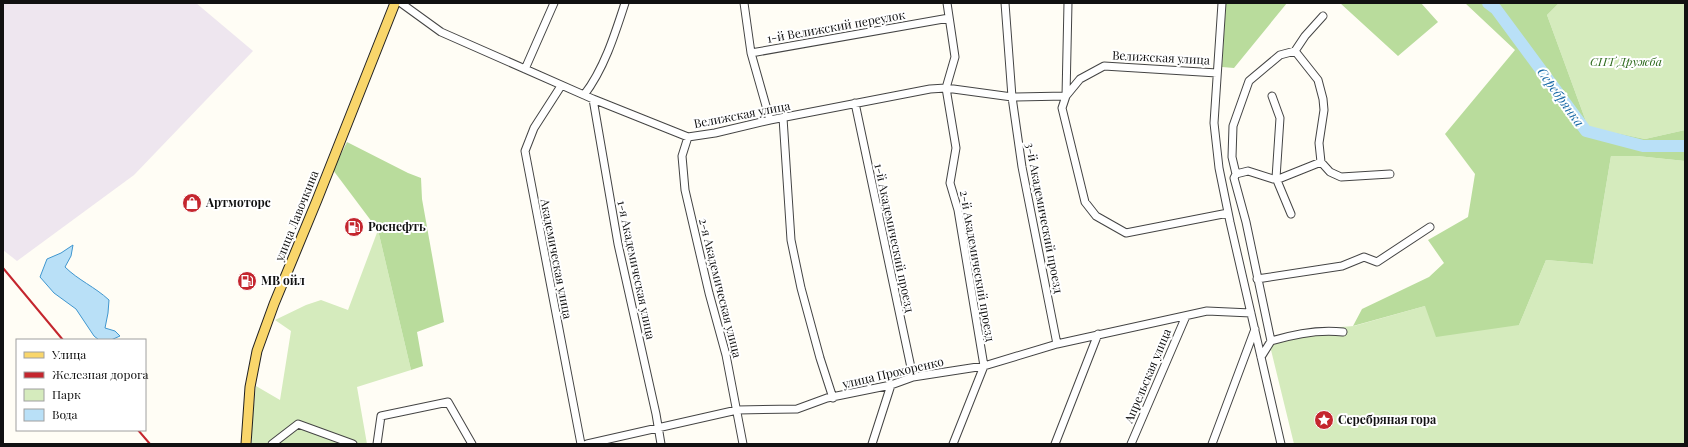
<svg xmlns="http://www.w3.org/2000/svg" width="1688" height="447" font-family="'Playfair Display',serif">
  <rect width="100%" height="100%" fill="#fffdf5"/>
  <path fill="#eee6ef" d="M3,3h193l57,48 -119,124 -117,86 -14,-11z"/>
  <path fill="#d5ebbd" d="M1559,3h126v127l-40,9 -57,-12 -41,-112z
    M1611,156h26l48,5v283h-391l-23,-94 -4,-12 47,-9 40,-3 71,-20 94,19 27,-65 47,4z
    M378,230l33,140 -54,17 10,57h-115v-19l4,-39 24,14 11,-69 -16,-11 31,-15 15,-5 27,10z"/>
  <path fill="#b9dc9c" d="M1226,3h61l-53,65 -12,-1z
    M1340,3h81l17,19 -40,34z
    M1465,3h94l-12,12 41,112 57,12 40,-9v31l-48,-5h-26l-18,108 -47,-4 -27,65 -83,12 -11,-31 -72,20 9,-17 67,-32 15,-14 -16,-23 40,-23 7,-43 -30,-40 70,-84z
    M347,142l61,31 13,5 1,21 22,123 -27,10 6,34 -12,4 -33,-140 -45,-60z"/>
  <path fill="#b9e0f7" stroke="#3f96cf" d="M73,245l-2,11 -6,11c13,13 30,20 44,33l-1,13 -3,15 10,3 5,5 -9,4h-12l-5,-4 -18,-27 -22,-16 -14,-16 7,-18 14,-6z"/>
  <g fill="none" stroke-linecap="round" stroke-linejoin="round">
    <path stroke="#b9e0f7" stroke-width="12" d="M1488,3l8,6 90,122 57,15h42"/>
    <g stroke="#444" stroke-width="9">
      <path id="minor" d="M401,3l40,29 152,67 95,38 27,-4 55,-13 160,-31 16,-1 66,9 54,-1 14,-17 24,-13 113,7
        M744,3l7,50 19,67
        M947,3l8,54 -9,31 10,60 -6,35 8,27 26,156 -31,78
        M1005,3l7,94 10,70 35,177
        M1068,3l-2,93 -4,12 23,94 11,14 30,17 102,-20
        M1222,3l-8,120 5,45 11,54 51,222
        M1295,51l10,-15 18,-20
        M751,53l198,-35
        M525,69l29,-66
        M561,86l-27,42 -9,23 56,293
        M584,95c20,-26 31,-61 41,-92
        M1272,96l8,22 -4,60 15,36
        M593,99l25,145 38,170 5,30
        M855,103l58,274
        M783,118l8,122 10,48 19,70 13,40
        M688,137l-6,19 3,34 24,103 17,62 17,89
        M1236,174l-4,-17 1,-31 16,-45 31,-26 15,-4 23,29 5,19 1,11 -5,33 2,19
        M1257,279l85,-13 22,-9 13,5 53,-35
        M1271,341l-25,-119 -12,-44 2,-4 12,-3 25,8 8,-1 40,-16 9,10 11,5 49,-3
        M1261,357l10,-16c23,-7 48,-12 72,-9
        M272,444l26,-20 55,20
        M377,444l4,-28 67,-14 24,42
        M587,444l150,-34 60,-1 30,-11 64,-13 22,-8 71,-11 73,-22 150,-33 44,2
        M872,444l19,-59
        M1055,444l43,-110
        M1131,444l55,-128
        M1212,444l43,-115"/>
    </g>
    <g stroke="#222" stroke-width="11">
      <path id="major" d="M246,444l4,-57 7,-36 17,-47 43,-104 78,-197"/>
    </g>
    <use href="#minor" stroke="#fff" stroke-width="7"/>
    <use href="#major" stroke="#f9d66b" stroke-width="9"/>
    <path stroke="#c4262e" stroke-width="2" d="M3,268l60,72
      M138,430l12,14"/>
  </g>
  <defs>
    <g id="shop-disc" transform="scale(1)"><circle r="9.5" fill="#c4262e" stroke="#fff"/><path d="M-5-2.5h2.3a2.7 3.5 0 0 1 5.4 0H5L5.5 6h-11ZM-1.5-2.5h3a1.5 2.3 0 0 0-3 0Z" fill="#fff"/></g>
    <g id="fuel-disc" transform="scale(1)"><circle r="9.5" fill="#c4262e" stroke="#fff"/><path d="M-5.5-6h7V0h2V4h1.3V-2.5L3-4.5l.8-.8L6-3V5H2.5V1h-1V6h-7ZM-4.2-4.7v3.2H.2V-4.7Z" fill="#fff"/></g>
    <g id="sight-disc" transform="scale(1)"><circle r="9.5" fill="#c4262e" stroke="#fff"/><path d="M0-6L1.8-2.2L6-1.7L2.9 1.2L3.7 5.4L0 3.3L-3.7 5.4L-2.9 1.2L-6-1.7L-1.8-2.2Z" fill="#fff"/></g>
  </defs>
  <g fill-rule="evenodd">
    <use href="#shop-disc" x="192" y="203"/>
    <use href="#fuel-disc" x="354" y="227"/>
    <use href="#fuel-disc" x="247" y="281"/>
    <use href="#sight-disc" x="1324" y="420"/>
  </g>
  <g text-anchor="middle" stroke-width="4" stroke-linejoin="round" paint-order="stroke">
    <g font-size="12" fill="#111" stroke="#fff">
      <text transform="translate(836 27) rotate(-10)" y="4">1-й Велижский переулок</text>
      <text transform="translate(1161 58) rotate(3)" y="4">Велижская улица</text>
      <text transform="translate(742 115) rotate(-11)" y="4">Велижская улица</text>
      <text transform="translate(297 216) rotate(-68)" y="4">улица Лавочкина</text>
      <text transform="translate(1044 218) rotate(79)" y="4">3-й Академический проезд</text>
      <text transform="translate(894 238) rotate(78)" y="4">1-й Академический проезд</text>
      <text transform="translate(556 259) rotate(79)" y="4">Академическая улица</text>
      <text transform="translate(977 266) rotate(80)" y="4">2-й Академический проезд</text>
      <text transform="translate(636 270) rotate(78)" y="4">1-я Академическая улица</text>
      <text transform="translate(720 288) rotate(76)" y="4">2-я Академическая улица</text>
      <text transform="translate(893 373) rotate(-13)" y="4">улица Прохоренко</text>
      <text transform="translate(1148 376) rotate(-67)" y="4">Апрельская улица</text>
    </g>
    <g font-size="12" font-style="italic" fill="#2f6b1f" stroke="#fff">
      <text x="1626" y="66">СНТ Дружба</text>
    </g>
    <g font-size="12" font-weight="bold" fill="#111" stroke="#fff" text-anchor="start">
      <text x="206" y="207">Артмоторс</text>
      <text x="368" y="231">Роснефть</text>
      <text x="261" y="285">МВ ойл</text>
      <text x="1338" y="424">Серебряная гора</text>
    </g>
    <g font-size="13" font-style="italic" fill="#1768a6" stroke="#fff">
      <text transform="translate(1561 97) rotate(54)" y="5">Серебрянка</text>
    </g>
  </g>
  <rect width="1688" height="447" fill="none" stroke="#111111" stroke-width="8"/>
  <rect x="16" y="339" width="130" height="92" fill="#ffffff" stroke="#a0a0a0"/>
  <rect x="24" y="352" width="20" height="6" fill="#f9d66b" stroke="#a0a0a0"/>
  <text x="52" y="359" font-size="12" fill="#111111">Улица</text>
  <rect x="24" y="372" width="20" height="6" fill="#c4262e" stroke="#a0a0a0"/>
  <text x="52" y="379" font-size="12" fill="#111111">Железная дорога</text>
  <rect x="24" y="389" width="20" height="12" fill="#d5ebbd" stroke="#a0a0a0"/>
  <text x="52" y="399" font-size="12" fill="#111111">Парк</text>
  <rect x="24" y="409" width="20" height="12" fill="#b9e0f7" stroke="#a0a0a0"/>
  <text x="52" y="419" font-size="12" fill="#111111">Вода</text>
</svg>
